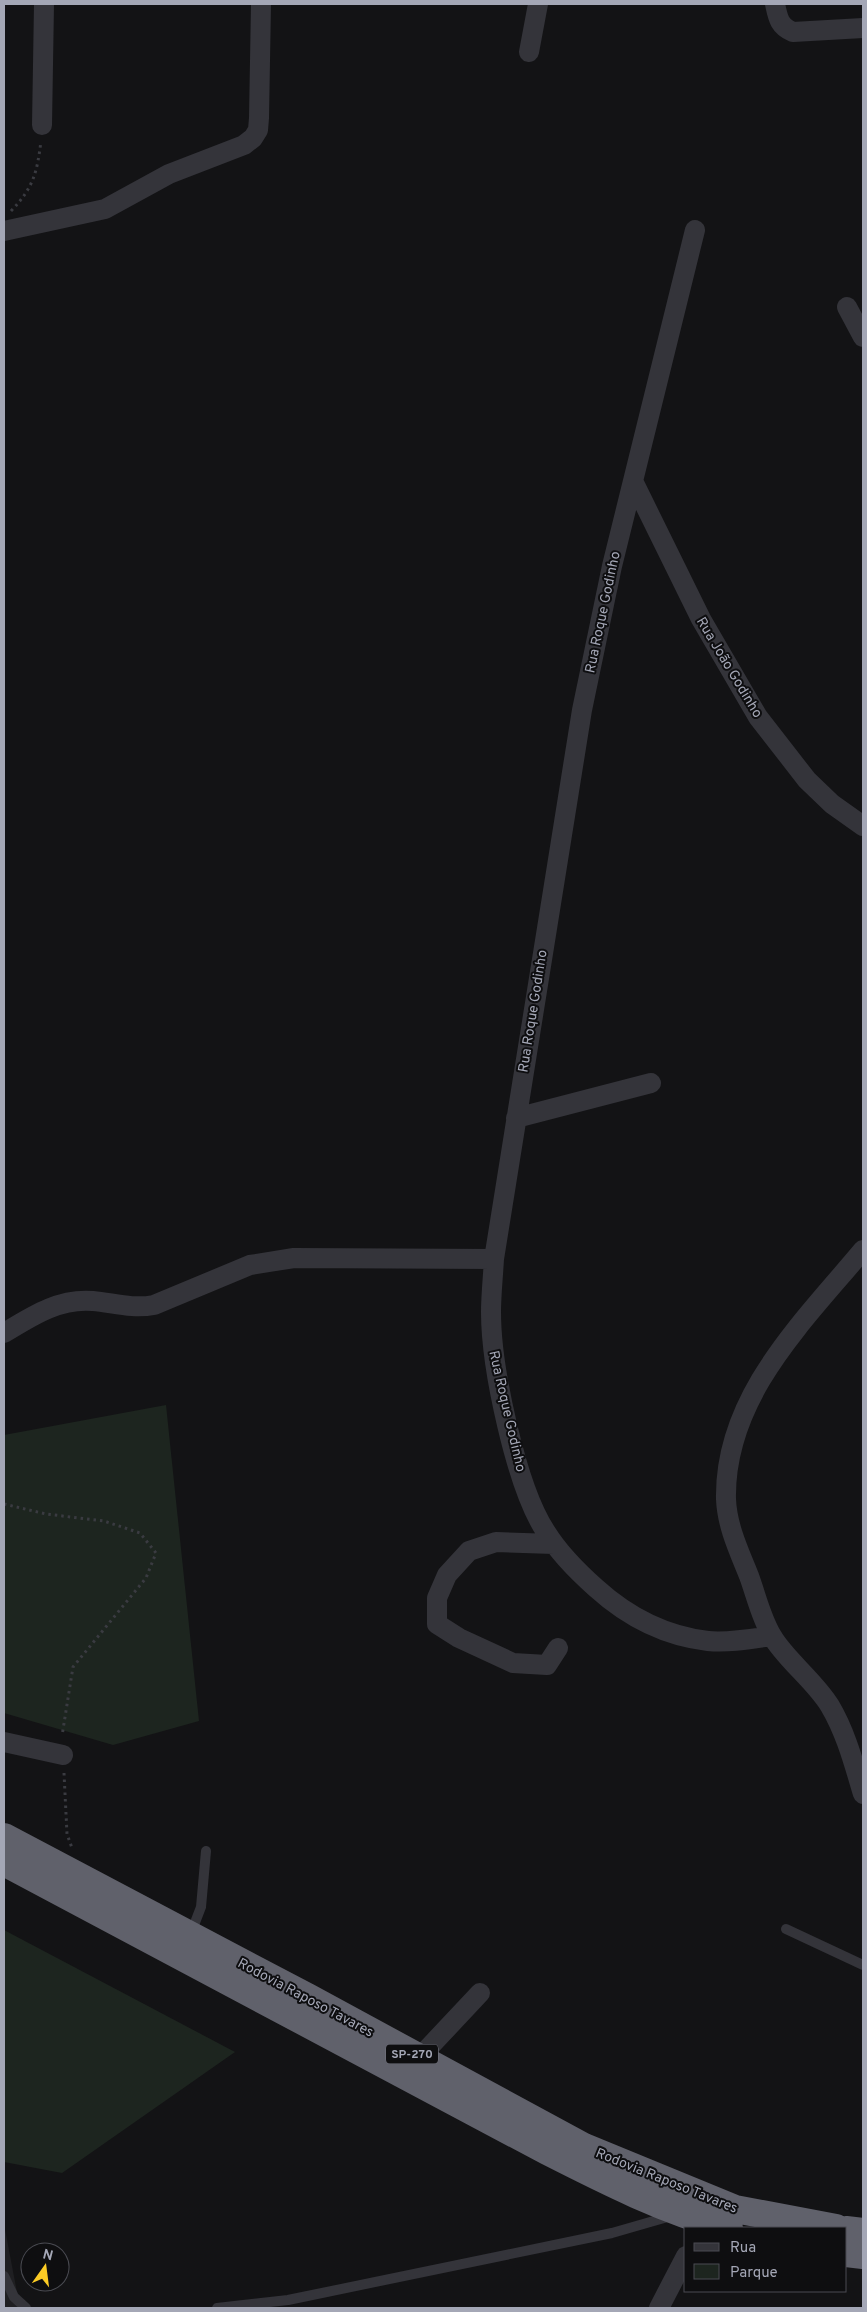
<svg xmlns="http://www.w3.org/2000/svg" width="867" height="2312" font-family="Overpass,sans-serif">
  <rect width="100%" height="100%" fill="#131315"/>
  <path fill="#1f1f22" d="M4,2224l16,84h-16z"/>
  <path fill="#1d251f" d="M166,1405l33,316 -86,24 -109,-32v-278z
    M4,1930l231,122 -173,121 -58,-11z"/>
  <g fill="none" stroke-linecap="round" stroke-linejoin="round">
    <path stroke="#3a3b41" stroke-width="3" stroke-dasharray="2.5 4" stroke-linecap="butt" d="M11,211c23,-24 26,-39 30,-70
      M4,1504l42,10 58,7 36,12 16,20 -10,25 -73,89 -11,69
      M64,1773l3,61 5,14"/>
    <path stroke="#34343a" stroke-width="10" d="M786,1929l77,36
      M191,1933l10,-26 5,-56
      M4,2276l10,21 12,11
      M217,2308l71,-8 324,-67 59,-17"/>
    <path stroke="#34343a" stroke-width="20" d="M775,4c3,14 4,22 18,28l70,-4
      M529,52l9,-48
      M42,125l2,-121
      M695,230l-83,336 -30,144 -88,549c-1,18 -3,36 -3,53 0,55 25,175 55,220 13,21 32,40 50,56 32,29 69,48 112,53 21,2 43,-2 64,-5
      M4,231l101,-22 64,-35 75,-29 9,-7 5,-8 1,-12 2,-114
      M847,307l16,30
      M633,481l68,138 57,98 49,63 25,24 31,22
      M516,1118l135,-35
      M863,1250c-60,72 -139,147 -137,249 1,27 13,52 23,77 7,19 12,42 23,60 13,23 43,45 58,70 16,27 24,58 33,88
      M4,1333c28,-17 55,-35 89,-32 21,2 39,8 61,4l96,-40 44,-7 200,1
      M554,1544l-58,-2 -27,9 -22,24 -10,23v26l22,14 54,25 34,2 11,-17
      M4,1742l59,13
      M419,2058l61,-65
      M659,2308l27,-52"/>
    <path stroke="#60616b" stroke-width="28" d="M4,1837l305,161 275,149 151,62 101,19
      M4,1862l543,289c59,30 118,60 182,77
      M846,2230l17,2
      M846,2253l17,2"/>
  </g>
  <g text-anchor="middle" stroke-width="4" stroke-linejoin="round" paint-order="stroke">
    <rect fill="#0e0e10" stroke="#777984" stroke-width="1" x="386" y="2044.5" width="52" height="19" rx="4"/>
    <g font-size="12" font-weight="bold" fill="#a4a7b6">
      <text x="412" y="2058">SP-270</text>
    </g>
    <g font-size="14" fill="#a4a7b6" stroke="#0e0e10">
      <text transform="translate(602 612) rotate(-78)" y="5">Rua Roque Godinho</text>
      <text transform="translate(730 667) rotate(59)" y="5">Rua João Godinho</text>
      <text transform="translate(532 1011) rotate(-81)" y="5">Rua Roque Godinho</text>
      <text transform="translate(508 1411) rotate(77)" y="5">Rua Roque Godinho</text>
      <text transform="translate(306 1997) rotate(28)" y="5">Rodovia Raposo Tavares</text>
      <text transform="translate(667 2180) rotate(22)" y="5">Rodovia Raposo Tavares</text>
    </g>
  </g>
  <rect width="867" height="2312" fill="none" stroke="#a4a7b6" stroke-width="10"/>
  <rect x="684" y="2227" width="162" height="65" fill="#0e0e10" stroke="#4a4b52"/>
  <rect x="694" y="2243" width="25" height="8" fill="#34343a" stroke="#4a4b52"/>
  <text x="730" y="2252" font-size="15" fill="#a4a7b6">Rua</text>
  <rect x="694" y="2264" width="25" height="15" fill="#1d251f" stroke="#4a4b52"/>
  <text x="730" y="2277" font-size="15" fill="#a4a7b6">Parque</text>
  <g transform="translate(45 2267) rotate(14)"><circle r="24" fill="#0e0e10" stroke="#4a4b52"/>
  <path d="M0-4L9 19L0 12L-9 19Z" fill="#fbcb25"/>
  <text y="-8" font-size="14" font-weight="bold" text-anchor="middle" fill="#a4a7b6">N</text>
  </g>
</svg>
